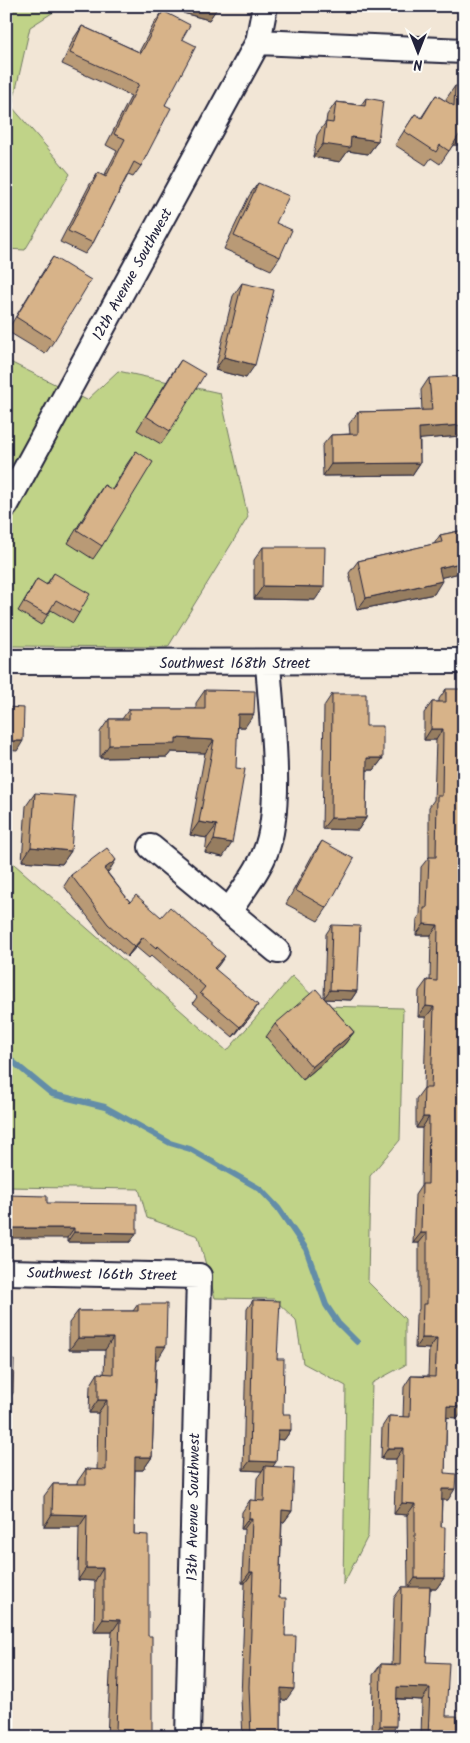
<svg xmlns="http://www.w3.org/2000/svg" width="470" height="1743" font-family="Kalam,sans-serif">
  <rect width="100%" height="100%" fill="#f2e6d6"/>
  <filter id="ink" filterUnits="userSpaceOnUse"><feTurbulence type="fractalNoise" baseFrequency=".02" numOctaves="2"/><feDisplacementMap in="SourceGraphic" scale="10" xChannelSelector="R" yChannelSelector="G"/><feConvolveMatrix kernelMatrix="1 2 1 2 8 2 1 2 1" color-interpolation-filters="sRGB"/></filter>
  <g filter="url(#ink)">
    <path fill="#c0d388" stroke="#717a62" d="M6,6h57l-33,21 -18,80 58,67 -45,76 -19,-1z
      M6,360l81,40 31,-29 102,22 28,124 -80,130 -162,-1z
      M6,857l221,194 65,-75 31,30 80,2 -3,132 -30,36 -2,106 37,37v46l-33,18 -4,153 -25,49 3,-199 -43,-23 -7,-43 -22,-21 -59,-1 -17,-62 -51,-18 -8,-29 -133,-2z"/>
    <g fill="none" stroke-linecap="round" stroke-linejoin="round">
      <path stroke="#638da8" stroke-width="6" d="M6,1056l46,38 53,13 65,36 20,6 70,40 18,19 28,41 20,56 12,18 19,19"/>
      <g stroke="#22223b" stroke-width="28">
        <path id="street" d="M258,42l206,9
          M6,505l252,-463 7,-36
          M6,662l458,-1
          M151,847l126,104
          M229,912c11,-19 28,-38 36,-59 19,-45 6,-140 3,-190
          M6,1272l193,4 -11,461"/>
      </g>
      <use href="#street" stroke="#fdfcf7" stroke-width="24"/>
    </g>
    <path fill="#b99a76" stroke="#22223b" d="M185,6h33l-9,14 -26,-7z
      M163,11l19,28 -17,66 -24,61 -8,11 -5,-2 -35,68 -8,11 -25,-12 30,-58 8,-11 6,3 13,-25 -11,-6 25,-49 -69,-32 12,-26 8,-12 57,26 16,-30z
      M455,86l9,59h-11l-13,19 -9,-6 -5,7 -31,-20 20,-31 6,4 15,-23 10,6v-2z
      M366,98l12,43 -10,13 -20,-3 -8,11 -27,-5 4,-22 9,-13 1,-7 9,-13 25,3z
      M258,183l18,40 4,34 -9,13 -47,-21 25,-53z
      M53,257l1,84 -9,13 -38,-23 37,-61z
      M242,283l4,95 -31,-8 18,-74z
      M181,360l-11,71 -9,13 -24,-14 35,-57z
      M429,378l32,58 -41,3v24l-8,12 -89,1 -1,-30 9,-11 19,-1 -1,-10 9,-12 64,-2 -1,-20z
      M136,451l-34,95 -9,13 -25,-16 27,-45 9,-13 8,5 15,-26z
      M464,530v42l-22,5 -8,17 -77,16 -8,-37 9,-12 76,-17 6,-9z
      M263,547l52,53 -61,-1v-39z
      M54,573l25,40 -6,10 -22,-13 -10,15 -23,-14 13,-22 6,-10 9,6z
      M446,689l17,412 -1,144h2v164l-6,9 -11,-1 -2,56 3,27h-6l-1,27 3,51 -8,11h-6l-4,73 20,54 11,21h-36l1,-37 -26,-1 -7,38h-17l1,-62 8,-11h11l2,-66 8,-11h6l-1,-72 -13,-1 2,-55h-15l1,-32 7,-11 14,1 1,-30 7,-11h17l1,-27 -14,-1 1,-33 3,-6v-66h-6l2,-48 6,-9 1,-58h-6v-29l8,-11 2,-71h-8l1,-26 8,-11 3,1 1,-46h-15l1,-16 3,-4 1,-48 8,-10v-50l5,-7 2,-60h-12v-27l8,-11h7v-3z
      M205,690l40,37h-7l-15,130 -18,-4 2,-15 -17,-3 15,-82 -34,-1 -4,5 -67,1v-26l9,-13h13l7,-10h67v-6z
      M332,694l34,32 17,32 -9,12h-7l-1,48 -8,12 -36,-1 2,-123z
      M35,793l36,58 -9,13 -40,-3 4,-55z
      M322,841l5,67 -9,13 -32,-17 27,-50z
      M109,871l-2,1 23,30 88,64 -3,3 36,47 -18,21 -40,-34 4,-6 -46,-41 -2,2 -13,-11 -9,10 -26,-23 -37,-48 7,-11z
      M332,925l25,66 -6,9 -26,-1 29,33 -10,13 -41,35 -37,-43 9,-13 49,-27 2,-63z
      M47,1203l83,39h-63v-4z
      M253,1300l24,59 6,55 8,16 -7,10 -7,-1 -4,28 19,44 -8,11h-2l-3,76 6,38 1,64h-5v32l-3,5h-35l-2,-38 4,-116h-3l2,-54h-3l1,-17 8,-12 6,1 1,-23 5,-7 -19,-1 4,-161z
      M138,1304l20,55h-2l-4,98 -9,13h-8l-1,64 14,203h-41l5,-105h-18l1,-51 -17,-1 1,-53h-35v-31l9,-12h24v-2l9,-13 11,1 1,-57h-9l1,-27 8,-13 6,1 1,-24h-36v-27l9,-12h55z"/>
    <path fill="#967d60" stroke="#22223b" d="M188,6h27l3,1 -9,13 -26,-7z
      M461,132h3v13h-12z
      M351,137l27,4 -10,13 -20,-3 -8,11 -27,-5 10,-13z
      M224,357l31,8 -9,13 -31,-8z
      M464,425v7l-3,4 -50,4 8,-12z
      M420,463l-8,12 -89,1 8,-12z
      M464,562v10l-33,8 8,-12z
      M442,581l-8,13 -77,16 9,-12z
      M263,586l61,1 -9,13 -61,-1z
      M238,714h16l-9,13h-16z
      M431,729h12l-7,11h-12z
      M176,738l38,2 -9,13 -34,-1 -4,5 -67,1 9,-13z
      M6,741h17l-6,10 -11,-1z
      M367,758h16l-9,12h-15z
      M331,818h35l-8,12 -36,-1z
      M199,822l18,3 -10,13 -17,-3z
      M214,840l18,3 -9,14 -18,-4z
      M31,847l40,4 -9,13 -40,-3z
      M116,860l-7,11 -12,9 7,-11z
      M424,924l14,1 -7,10h-15z
      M143,937l-7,10 -9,10 7,-10z
      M225,956l-7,10 -11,12 7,-10z
      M330,990l27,1 -6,9 -28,-1z
      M258,1005l-7,11 -18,21 7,-10z
      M426,1006l8,1 -8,10h-8z
      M354,1032l-10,13 -41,35 9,-13z
      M423,1117h6l-7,11h-6z
      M6,1228h68l-7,10h-61z
      M74,1232l63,1 -7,9h-63z
      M421,1233h6l-8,10h-6z
      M78,1338h35l-8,12h-36z
      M422,1338h15l-8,11 -14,-1z
      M156,1346h10l-8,13h-11z
      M6,1393h7l-7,10z
      M98,1400h9l-9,13h-9z
      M447,1406l17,1v2l-6,9 -19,-1z
      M278,1430h13l-7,10 -13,-1z
      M388,1448h15l-7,11h-15z
      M135,1457h17l-9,13h-16z
      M250,1461l26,1 -6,9 -5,-5 -3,5 -19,-1z
      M442,1489h13l-7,11h-13z
      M402,1503l13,1 -8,11 -13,-1z
      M282,1510l10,1 -8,11 -10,-1z
      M52,1514l35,1 -8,12h-35z
      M249,1518h3l-8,11h-3z
      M86,1568h17l-8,13 -17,-1z
      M250,1572h3l-8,11h-3z
      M415,1578h29l-8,11 -28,-1z
      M103,1619l17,1 -8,12h-18z
      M397,1687l33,1 -8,12 -33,-2z
      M281,1688l13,1 -8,11h-13z
      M380,1726h16l-7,11h-16z
      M116,1730l36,1 -4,6h-37z
      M276,1732h5l-3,5h-6z"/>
    <path fill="#d7b389" stroke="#22223b" d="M163,11l27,14 -8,14 14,7 -31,59 6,3 -30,58 -7,-4 -41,81 -25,-12 30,-58 8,4 19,-38 -11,-5 25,-50 -69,-31 12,-27 59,27z
      M455,86h9v46h-3l-12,19 -9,-6 -4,7 -32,-21 11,-17 7,4 14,-23 18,11z
      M366,98l17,3 -5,40 -27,-4 -1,11 -27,-4 3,-22 7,1 3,-21 29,4z
      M258,183l31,13 -13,27 16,7 -12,27 -46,-21z
      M53,257l38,23 -37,61 -38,-24z
      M242,283l32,7 -19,75 -31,-8z
      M181,360l24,14 -35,57 -24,-15z
      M464,376v49l-45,3 1,35 -89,1v-29l27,-1v-22l74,-2 -3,-32z
      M136,451l17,11 -51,84 -25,-16 27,-45 9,5z
      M464,530v32l-25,6 3,13 -76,17 -8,-37 84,-19 -2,-7z
      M263,547h62l-1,40 -61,-1z
      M54,573l36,21 -11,19 -23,-13 -9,15 -23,-13 13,-23 10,6z
      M446,689h18v404l-2,152h2v162l-17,-1 -2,67 11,1 -1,15h-13l-1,38h4l-1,51h-29v-74l-13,-1 1,-55h-15l1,-32 21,1 1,-41 24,1 2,-39h-15l1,-34h4v-71h-6l1,-49h6l1,-67h-6l1,-29h7l3,-81 -8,-1 1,-26 10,1 1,-56 -14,-1v-16h3l2,-51h7l1,-61h5l1,-67h-12l1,-27h14z
      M205,690l50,1 -1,23h-16l-2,54 9,1 -13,74 -18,-3 3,-15 -18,-3 15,-82 -38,-2v6l-67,1v-26h20v-10h76z
      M332,694h34v32h17v32h-16l-1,60h-35z
      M6,707l18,1 -1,33h-17z
      M35,793l40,3 -4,55 -40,-4z
      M322,841l32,18 -27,49 -32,-18z
      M107,848l9,12 -12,9 26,33 6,-7 25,22 9,-10 55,49 -11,12 44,37 -18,22 -40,-34 5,-6 -47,-41 -2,2 -13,-11 -9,10 -26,-23 -37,-49z
      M332,925l28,1 -3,65 -27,-1z
      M316,989l38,43 -42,35 -37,-43z
      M6,1195l41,1v7l90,1v29l-63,-1v-4h-68z
      M253,1300l27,1 -3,58h7l-1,55h8v16h-13l-2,32 -26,-1z
      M6,1304h1v56h7l-1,33h-7z
      M138,1304h29l-1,42h-10l-4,111h-17l-1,77 14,1v101h4v95l-36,-1 4,-110 -17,-1v-51h-17l1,-53 -35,-1 1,-30h33v-15l20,1 1,-70h-9v-27l15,1v-36h-35v-27h60z
      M265,1466l29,2 -2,43 -10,-1 -3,88h7l-1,38h11l-2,53 -13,-1v44h-5v5h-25l-2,-50 4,-115h-3l2,-54h-3l1,-18 14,1z
      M402,1587h28l-4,75 23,1 -3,53h11v21h-29l2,-49 -33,-1 -1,39h-16l1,-62 19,1z"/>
  </g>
  <g text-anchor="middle" stroke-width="4.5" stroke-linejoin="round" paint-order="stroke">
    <g font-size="15" fill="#22223b" stroke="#fdfcf7">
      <text transform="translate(132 274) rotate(-61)" y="5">12th Avenue Southwest</text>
      <text x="235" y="668">Southwest 168th Street</text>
      <text transform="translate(102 1274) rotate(1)" y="5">Southwest 166th Street</text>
      <text transform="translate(193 1507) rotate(-89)" y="5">13th Avenue Southwest</text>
    </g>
  </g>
  <rect width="470" height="1743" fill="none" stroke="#fdfcf7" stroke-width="25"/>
  <rect x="12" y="12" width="445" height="1718" fill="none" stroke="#22223b" stroke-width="2" filter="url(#ink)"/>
  <g transform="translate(418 52) rotate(180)" stroke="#fdfcf7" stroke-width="4" paint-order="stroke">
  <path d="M0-4L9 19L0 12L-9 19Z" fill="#22223b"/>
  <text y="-8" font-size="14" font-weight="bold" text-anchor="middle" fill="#22223b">N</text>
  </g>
</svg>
